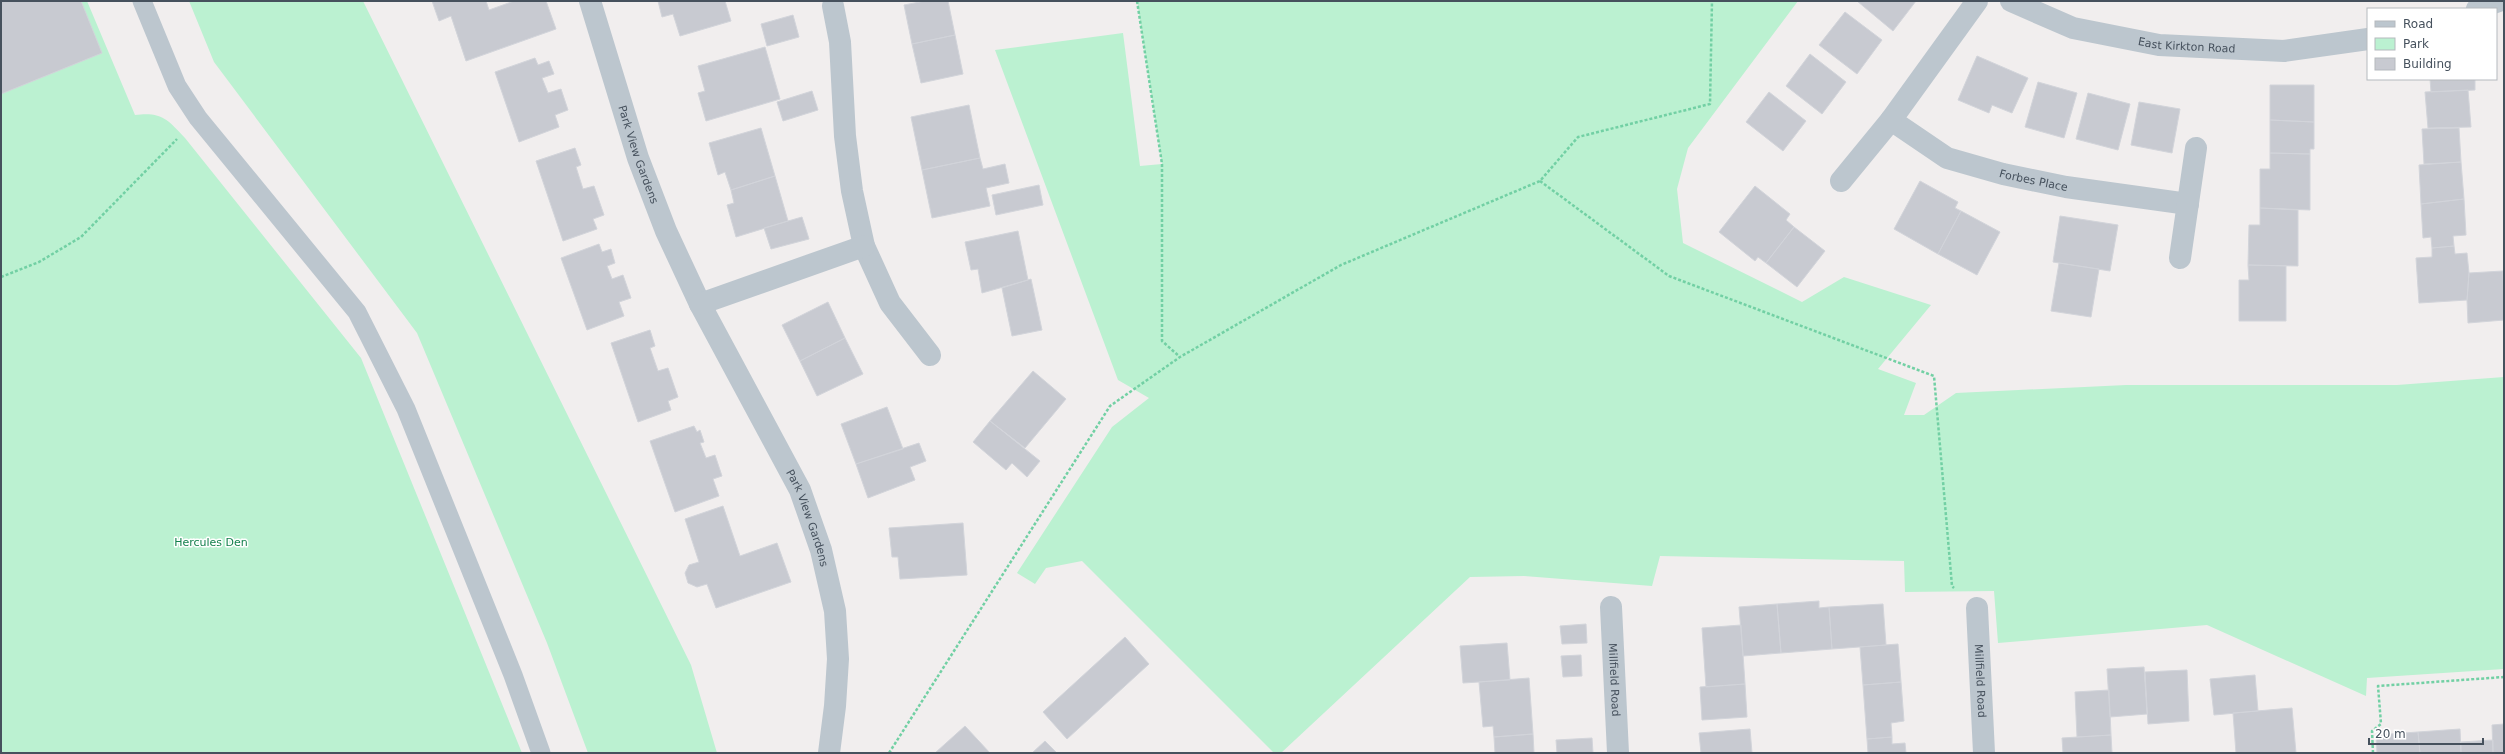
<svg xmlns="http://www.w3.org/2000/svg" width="2505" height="754" font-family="'DejaVu Sans',sans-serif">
  <rect width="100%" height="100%" fill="#f1eeee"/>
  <path fill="#bbf1d1" d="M1,1h86l48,114c27,-3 32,4 50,23l176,220 161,395h-521z
    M189,1h174l328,664 26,88h-129l-41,-110 -130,-310 -203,-271z
    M1137,1h661l-110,147 -11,41 6,54 119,59 42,-25 87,28 -53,64 38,14 -12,32h20l32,-22 170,-8h271l107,-8v292l-137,9 -1,18 -159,-71 -209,18 -4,-52 -89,1 -1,-31 -244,-5 -8,30 -128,-10 -54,1 -189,176h-7l-192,-192 -36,7 -11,16 -18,-11 95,-146 37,-29 -31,-18 -123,-330 128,-17 17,133 22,-2z"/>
  <path fill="#c8cad1" stroke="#d2d4da" d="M1,1h80l21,52 -101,41z
    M432,1h54l3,9 25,-9h32l10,28 -90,32 -15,-45 -12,5z
    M658,1h67l6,20 -51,15 -7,-22 -11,3z
    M925,1h23l7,34 -43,9 -8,-39z
    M1857,1h59l-23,30z
    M1845,12l37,28 -25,34 -38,-29z
    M793,15l6,22 -32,9 -6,-22z
    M955,35l8,39 -42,9 -9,-39z
    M765,47l15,52 -74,22 -8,-28 7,-2 -7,-25z
    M1810,54l36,28 -24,32 -36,-28z
    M1977,56l51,22 -16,35 -20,-8 -3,8 -31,-13z
    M535,58l3,7 11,-4 5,13 -12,4 6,15 13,-4 7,21 -13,5 4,12 -40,15 -24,-70z
    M2430,79h45v11l-44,2z
    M2038,82l39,11 -13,45 -39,-11z
    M2270,85h44v37l-44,-2z
    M2468,90l3,37 -43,1 -3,-36z
    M812,91l6,19 -35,11 -6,-19z
    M1769,92l37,29 -23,30 -37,-29z
    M2088,93l42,11 -12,46 -42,-11z
    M2139,102l41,7 -8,44 -41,-8z
    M969,105l11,53 -58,12 -11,-53z
    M2270,120l44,2v27h-4v5l-40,-1z
    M761,128l14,48 -44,14 -6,-18 -7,3 -9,-32z
    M2459,128l2,34 -37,2 -2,-35z
    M575,148l6,17 -5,2 7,22 11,-3 10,29 -11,4 4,10 -34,12 -27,-80z
    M2270,153l40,1v56l-50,-2v-39h10z
    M980,158l3,11 22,-5 4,19 -23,5 4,18 -58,12 -10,-48z
    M2461,162l3,37 -43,5 -2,-39z
    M775,176l13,45 -52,16 -9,-32 7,-2 -3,-13z
    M1920,181l38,21 -3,6 6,3 -23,43 -44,-25z
    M1039,185l4,20 -47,10 -4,-20z
    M1755,186l35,28 -4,6 8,7 -28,36 -8,-6 -3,4 -36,-29z
    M2464,199l2,36 -13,1 1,10 -22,2 -1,-11 -8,1 -2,-34z
    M2260,208l38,2v56l-50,-1 1,-40h11z
    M1961,211l39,21 -23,43 -39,-21z
    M2060,216l58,9 -8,46 -57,-9z
    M802,217l7,22 -38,10 -7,-21z
    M1794,227l31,24 -28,36 -31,-24z
    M1018,231l10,49 -46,13 -4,-24 -7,1 -6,-28z
    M599,244l3,8 9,-3 4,14 -8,3 5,13 11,-4 8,23 -12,4 5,14 -37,14 -26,-72z
    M2454,246l1,8 12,-1 2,20 -2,27 -48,3 -3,-45 16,-1v-9z
    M2059,263l40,6 -8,48 -40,-6z
    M2248,265l38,1v55h-47v-41h10z
    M2503,271h1v26z
    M2503,271l1,49 -36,3 -1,-23 2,-27z
    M1031,279l11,51 -30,6 -10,-48z
    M828,302l17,36 -45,23 -18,-36z
    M650,330l5,16 -5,2 8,23 10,-3 10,29 -10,4 3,9 -33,12 -27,-79z
    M845,338l18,36 -46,22 -17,-35z
    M1033,371l33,28 -41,49 -35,-27z
    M887,407l16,42 -47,15 -15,-40z
    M990,421l50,40 -13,16 -15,-14 -6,7 -33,-28z
    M694,426l3,6 3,-2 4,12 -4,1 6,15 9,-3 7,21 -9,3 6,17 -44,16 -25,-71z
    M919,443l7,18 -16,6 5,13 -47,18 -12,-34z
    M723,506l17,50 37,-13 14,39 -75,26 -9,-24 -10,3 -9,-4 -3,-10 4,-8 10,-3 -14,-43z
    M963,523l4,52 -67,4 -2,-22h-6l-3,-29z
    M1819,601v7l10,-1 3,42 -51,4 -4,-49z
    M1777,604l4,49 -38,3 -4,-49z
    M1883,604l3,41 -54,4 -3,-42z
    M1586,624l1,19 -25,1 -2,-18z
    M1741,625l4,59 -39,3 -4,-59z
    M1125,637l24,27 -82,75 -24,-27z
    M1507,643l3,37 -47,3 -3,-37z
    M1898,644l3,38 -38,3 -3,-38z
    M1581,655l1,21 -19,1 -2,-21z
    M2144,667l3,47 -37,3 -3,-48z
    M2187,670l2,51 -41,3 -3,-52z
    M2255,675l3,36 -44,4 -4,-36z
    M1529,678l4,56 -39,3 -1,-11 -10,1 -4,-45z
    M1901,682l3,39 -13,2 1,14 -25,2 -4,-54z
    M1745,684l2,33 -45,3 -2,-33z
    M2109,690l2,45 -34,2 -2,-45z
    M2292,708l4,45h-60l-3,-40z
    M2504,724v29h-11l-1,-28z
    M965,726l25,27h-55z
    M1750,729l2,24h-51l-2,-20z
    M2460,729l1,24h-41l-2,-21z
    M2418,732l2,21h-43l-1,-18z
    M1533,734l1,19h-39l-1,-16z
    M2111,735l1,18h-49l-1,-15z
    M1892,737v7l13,-1 1,10h-38l-1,-14z
    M1592,738l1,15h-36l-1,-13z
    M2493,740v13h-32v-11z
    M1045,741l12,12h-25z"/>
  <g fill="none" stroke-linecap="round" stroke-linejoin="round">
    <path stroke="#72d0a4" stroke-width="2.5" stroke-dasharray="3 2" stroke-linecap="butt" d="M1137,1l25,163v177l18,16
      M1540,181l129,95 265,100 18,210 2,2
      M1,277l38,-15 42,-25 96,-98
      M889,753l221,-347 70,-49 161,-92 199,-84 38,-44 132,-33 2,-103
      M2373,753l-1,-22 9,-7 -3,-38 126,-9"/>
    <path stroke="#bcc6ce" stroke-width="19" d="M142,1l35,85 21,32 159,194 49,97 107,266 28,78"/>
    <g stroke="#bcc6ce" stroke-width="22">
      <path id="s1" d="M590,1l48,157 28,73 34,73 100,186 21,60 14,61 3,48 -3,47 -6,47"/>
      <path id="s2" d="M1977,1l-86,119 56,38 56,16 63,13 122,17"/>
      <path id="s3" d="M2011,1l62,27 86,17 125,6 84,-12"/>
      <path d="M833,6l7,36 5,94 7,55 12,55 26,57 40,52"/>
      <path d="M2477,9l22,-8"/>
      <path d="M1841,181l50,-61"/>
      <path d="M2180,258l16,-110"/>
      <path d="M700,304l164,-58"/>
      <path id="s4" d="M1611,607l7,146"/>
      <path id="s5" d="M1977,608l7,145"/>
    </g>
  </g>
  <g text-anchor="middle" stroke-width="3" stroke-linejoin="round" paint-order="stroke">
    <g font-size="11" fill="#46515d" stroke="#fff">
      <text dy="4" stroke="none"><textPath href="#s3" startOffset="183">East Kirkton Road</textPath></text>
      <text dy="4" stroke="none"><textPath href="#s1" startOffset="161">Park View Gardens</textPath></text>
      <text dy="4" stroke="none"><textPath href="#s2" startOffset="304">Forbes Place</textPath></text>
      <text dy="4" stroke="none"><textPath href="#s1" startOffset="563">Park View Gardens</textPath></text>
      <text dy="4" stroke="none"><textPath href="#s4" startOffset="73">Millfield Road</textPath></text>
      <text dy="4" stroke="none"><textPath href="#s5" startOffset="73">Millfield Road</textPath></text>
    </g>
    <g font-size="11" fill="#14814d" stroke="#fff">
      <text x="211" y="546">Hercules Den</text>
    </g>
  </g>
  <rect width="2505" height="754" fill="none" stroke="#46515d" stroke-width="4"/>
  <rect x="2367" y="8" width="130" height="72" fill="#ffffff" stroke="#b5b9be"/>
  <rect x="2375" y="21" width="20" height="6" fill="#bcc6ce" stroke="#b5b9be"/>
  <text x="2403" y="28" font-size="12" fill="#46515d">Road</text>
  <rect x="2375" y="38" width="20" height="12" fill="#bbf1d1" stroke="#b5b9be"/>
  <text x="2403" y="48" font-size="12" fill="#46515d">Park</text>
  <rect x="2375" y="58" width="20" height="12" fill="#c8cad1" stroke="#b5b9be"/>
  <text x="2403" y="68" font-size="12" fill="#46515d">Building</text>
  <path d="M2369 738v6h114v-6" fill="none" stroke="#46515d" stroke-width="2"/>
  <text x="2375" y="738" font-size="12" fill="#46515d" stroke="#ffffff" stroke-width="3" paint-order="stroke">20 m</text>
</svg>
